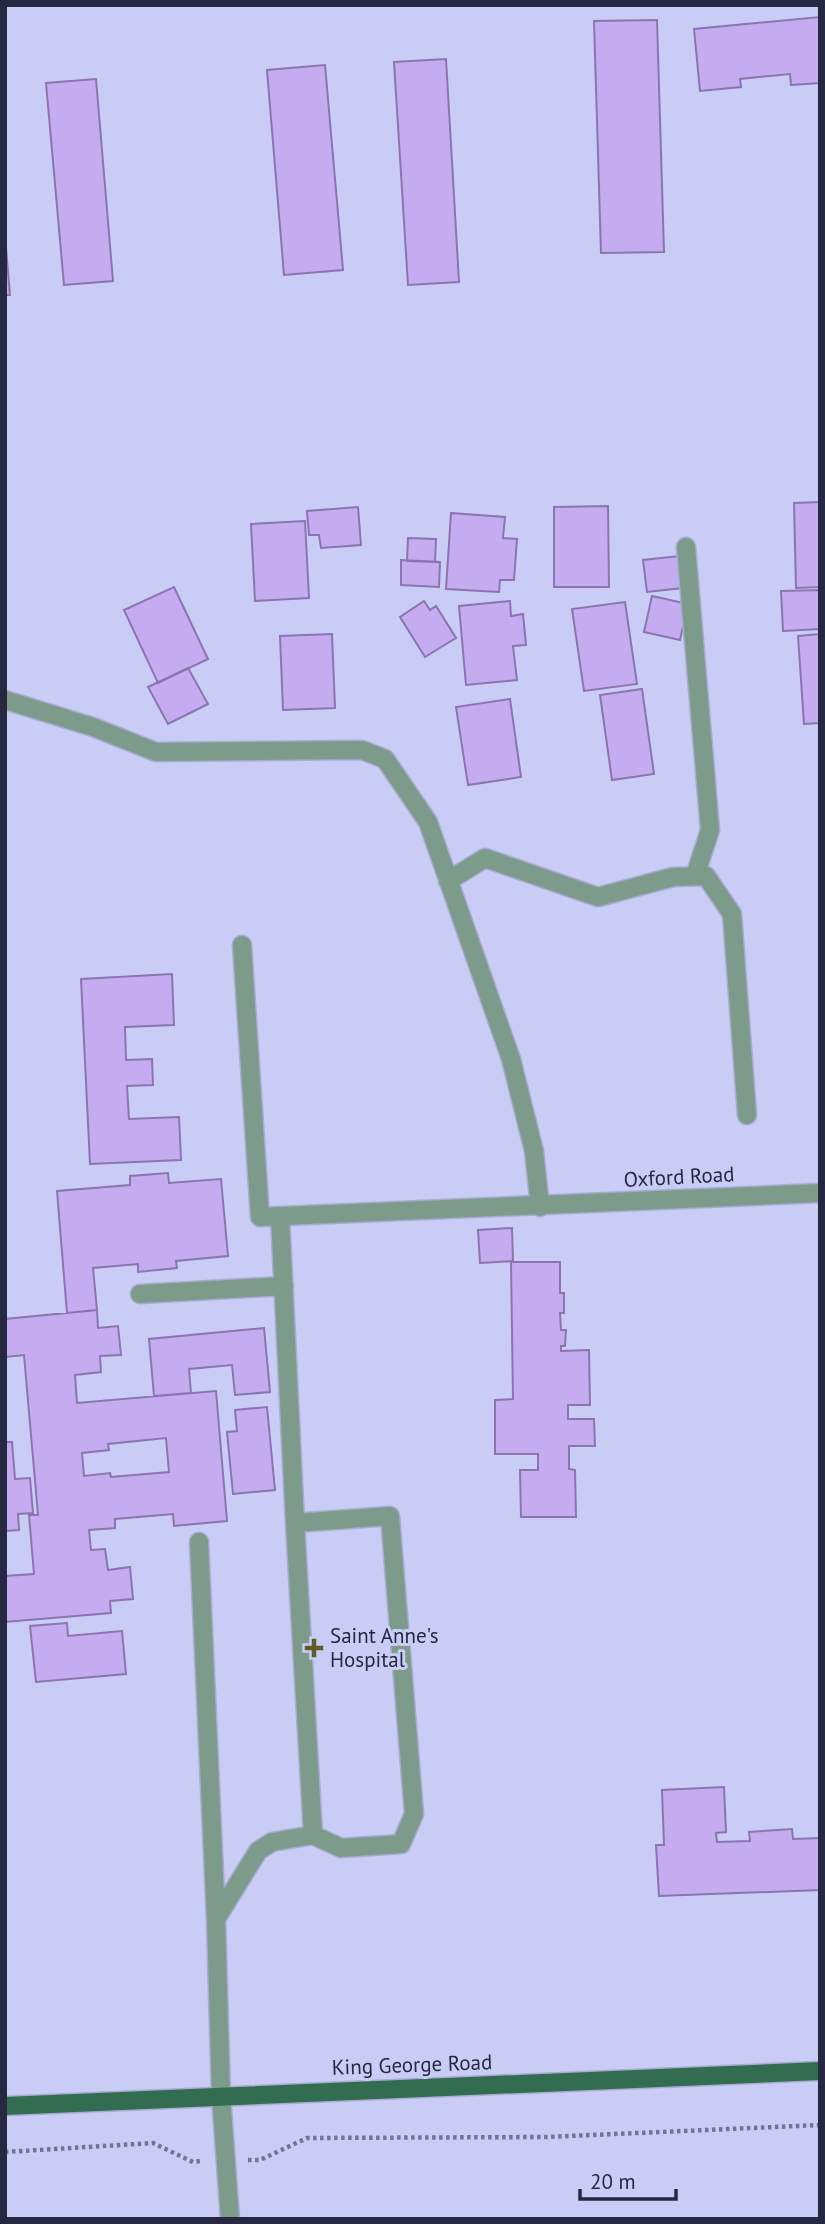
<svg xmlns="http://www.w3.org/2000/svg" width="825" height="2224" font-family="'PT Sans',sans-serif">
  <rect width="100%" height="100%" fill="#c9cdf5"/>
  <path fill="#c5acf1" stroke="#8b75b1" stroke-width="2" fill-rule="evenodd" d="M820,17v66l-29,2 -1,-11 -50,5 1,8 -41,4 -6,-62z
    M657,20l7,232 -63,1 -7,-232z
    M446,59l13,223 -51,3 -14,-223z
    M325,65l18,205 -59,5 -17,-205z
    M96,79l17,202 -49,4 -18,-202z
    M5,236l5,59h-5z
    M820,502v85l-24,1 -2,-85z
    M608,506l1,81h-55v-80z
    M358,507l3,38 -40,3 -2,-13h-10l-2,-24z
    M451,513l54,4 -2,21 14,1 -3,41h-14l-1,12 -53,-3z
    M305,521l4,77 -54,3 -4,-77z
    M408,538l28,1 -1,23 -28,-1z
    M679,556l4,32 -36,4 -4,-32z
    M401,560l39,2 -1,25 -38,-2z
    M174,587l34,72 -50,24 -34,-73z
    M820,590v39l-37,2 -2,-40z
    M652,596l36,8 -8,36 -36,-8z
    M424,601l6,9 6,-4 20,32 -31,19 -25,-40z
    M510,601l1,15 12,-2 3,31 -13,1 4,34 -51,5 -7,-79z
    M625,602l12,82 -53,7 -12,-82z
    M332,634l3,74 -52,2 -3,-74z
    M820,634v89l-16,1 -6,-88z
    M188,668l20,36 -40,20 -20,-37z
    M642,689l12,85 -42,6 -12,-85z
    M510,699l11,78 -53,8 -12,-78z
    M172,974l2,51 -49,2 1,33 26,-1 1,26 -26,1 2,33 50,-2 2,43 -91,4 -9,-185z
    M168,1173l1,10 52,-4 7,77 -52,5 1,7 -39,4v-8l-45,4 4,42 -30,3 -10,-122 73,-6v-9z
    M512,1228l1,33 -33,2 -2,-33z
    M511,1262h49v31h4v20h-4l1,17h5l-1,16h-4v5l28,-1 1,55h-22v14h26l1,27h-26v23l6,1 1,47h-55l-1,-47h18v-16h-43v-54l18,-1z
    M97,1310l1,18 20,-2 3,29 -21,1 1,16 -26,3 2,28 139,-12 11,130 -53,5 -1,-12 -58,5v9l-26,2 2,20 14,-1 3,21 22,-3 3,32 -23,2 1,12 -106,9v-46l29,-2 -5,-59h9l-14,-160 -19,2v-38zM166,1438l3,34 -58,5 -1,-4 -26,3 -2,-23 27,-3 -1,-6z
    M264,1328l6,64 -35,3 -3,-30 -43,4 2,24 -37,3 -5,-57z
    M267,1407l8,83 -42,4 -6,-62 10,-1 -2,-21z
    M5,1442h7l3,37 15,-1 3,35 -15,1 1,16 -14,1z
    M67,1623l1,13 54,-5 4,43 -90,8 -6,-56z
    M724,1787l2,45 -10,1 1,9 33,-1 -1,-9 43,-3 1,10 27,-1v52l-161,6 -3,-51h8l-2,-55z"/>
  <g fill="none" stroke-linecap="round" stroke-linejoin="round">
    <g stroke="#a8acd1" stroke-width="21">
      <path id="minor" d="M686,547l24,283 -15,46
        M5,700l88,27 63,25 206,-2 23,9 43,63 83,237 23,92 6,56
        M448,881l37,-23 113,39 75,-20 33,-1 26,38 15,201
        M242,945l18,272 560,-24
        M140,1294l144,-8
        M295,1523l95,-7 24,298 -13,30 -60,4 -28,-13
        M199,1542l17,377 5,177 9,123
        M216,1919l42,-68 14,-9 41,-7 -18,-312 -15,-307"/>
    </g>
    <g stroke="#a8acd1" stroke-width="21">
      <path id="major" d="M5,2106l815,-35"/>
    </g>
    <path stroke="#717494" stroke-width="4.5" stroke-dasharray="3.5 3.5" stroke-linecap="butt" d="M5,2152l148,-9 40,19 8,-1
      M248,2160h12l47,-22 239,-1 274,-12"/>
    <use href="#minor" stroke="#7d9b8a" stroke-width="18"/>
    <use href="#major" stroke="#326d51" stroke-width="18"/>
  </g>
  <path fill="#635b27" stroke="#c9cdf5" stroke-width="2.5" d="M310.5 1637.5h7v7h7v7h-7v7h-7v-7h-7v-7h7z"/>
  <g text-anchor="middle" stroke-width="6" stroke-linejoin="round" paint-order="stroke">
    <g font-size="21" fill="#262841" stroke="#c9cdf5">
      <text transform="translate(679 1177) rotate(-3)" y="7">Oxford Road</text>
      <text transform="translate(412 2065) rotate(-2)" y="7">King George Road</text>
    </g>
    <g font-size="21" fill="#262841" stroke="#c9cdf5" text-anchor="start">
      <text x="330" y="1643">Saint Anne's<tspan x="330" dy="24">Hospital</tspan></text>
    </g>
  </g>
  <rect width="825" height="2224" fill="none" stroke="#262841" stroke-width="14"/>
  <path d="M580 2189v10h96v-10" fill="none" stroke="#262841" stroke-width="3.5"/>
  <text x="590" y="2189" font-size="21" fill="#262841" stroke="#c9cdf5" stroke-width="5" paint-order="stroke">20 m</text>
</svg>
